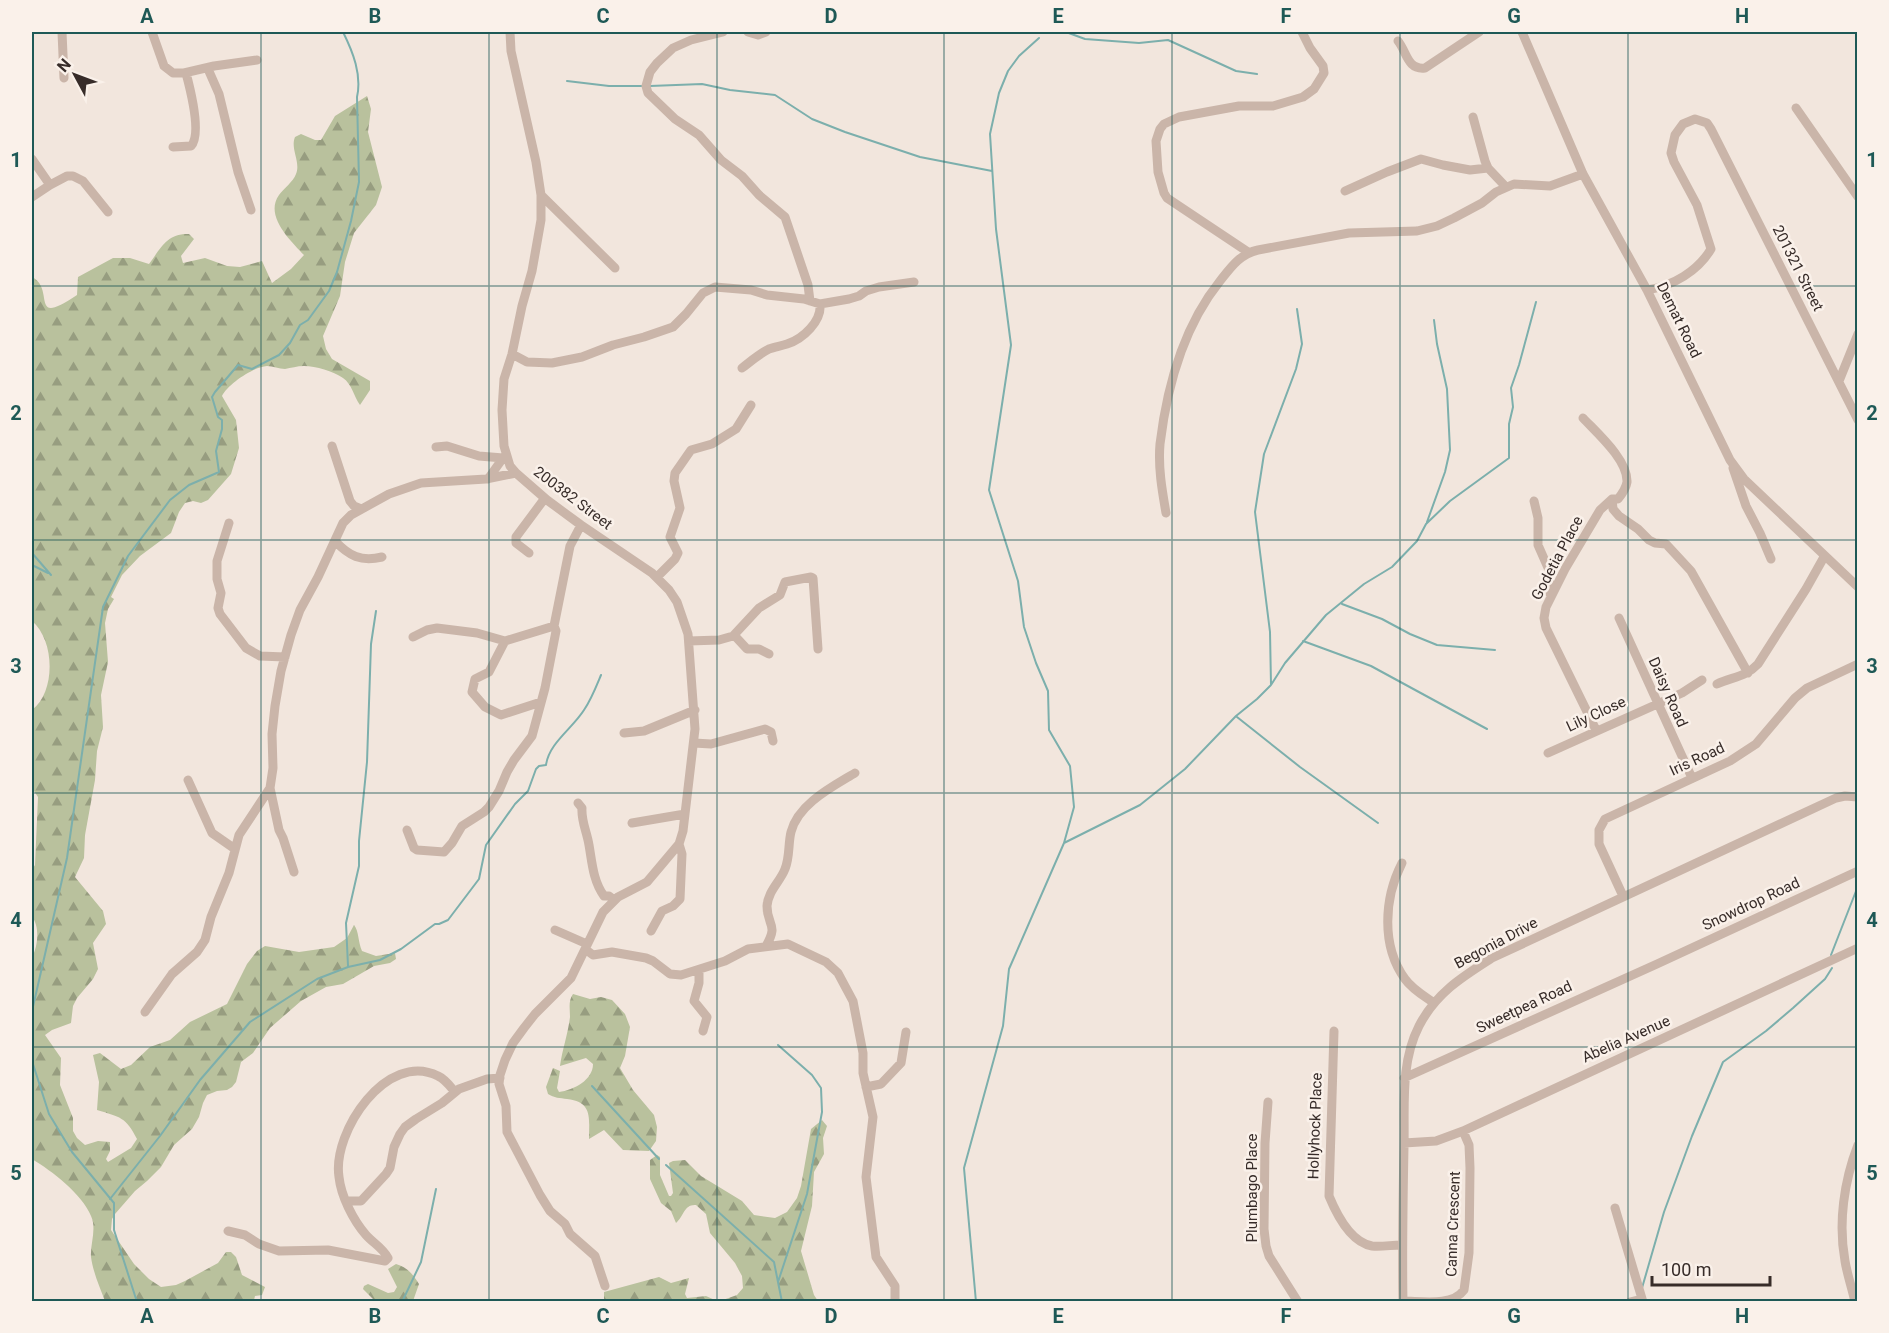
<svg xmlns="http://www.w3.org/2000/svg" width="1889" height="1333" font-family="Roboto,sans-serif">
  <defs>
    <pattern id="forest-firs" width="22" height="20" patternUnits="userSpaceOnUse" patternTransform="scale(1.5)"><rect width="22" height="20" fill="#b9c19d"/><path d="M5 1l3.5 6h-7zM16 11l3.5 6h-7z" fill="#979d80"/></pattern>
  </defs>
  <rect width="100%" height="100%" fill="#f2e6dd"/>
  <path fill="url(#forest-firs)" d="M367,96l4,13 -3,23 14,55 -6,18 -22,28 -9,29 -5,34 -17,40 3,13 6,10 38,22v9l-10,15c-6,-8 -8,-21 -17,-27 -10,-7 -27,-12 -39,-12 -7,0 -13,2 -19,3 -6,0 -12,-3 -18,-3 -14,1 -39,18 -45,30l14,24 3,28 -8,26 -23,26 -7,3 -8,-2 -8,2 -6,9 -8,21 -31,23 -18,19 -11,22 3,2 -6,10 -3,14 3,39 -7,33 2,32 -6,24 -2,29 -10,55 -1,23 -9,19 28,34 3,13 -13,19 5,26 -5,10 -16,19 -4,8 -2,17 -19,7 -7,5 16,23 -1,27 13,33v13l4,7 8,7 13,-4 12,1v9l-4,8 2,3 23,-14 6,-9c-11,-22 -17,-22 -40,-29l2,-28 -6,-27 7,-2 21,16 10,-4 19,-18 20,-7 20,-18 37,-18 20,-40 10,-13 8,-5 34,6 35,-5 13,-9 7,-13c5,6 4,17 8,26l14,5 19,-3 1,6 -6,4 -16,3 -31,18 -17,3 -25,14 -31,27 -17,25 -12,9 -5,20 -4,5 -5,3 -10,1 -10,4 -4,8 -4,14 -7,12 -18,16 -13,22 -14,14 -12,10 -20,23 -3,5 -1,11 23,34 15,15 12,8 15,-2 9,-4 33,-18 8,-11h5l5,5 6,18 23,12 -3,8 -7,1 -1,4 2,1h-151c-5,-13 -12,-29 -14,-44 -1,-13 6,-28 0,-41 -9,-22 -39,-45 -59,-57v-202c6,-10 8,-31 0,-40v-47l3,-5 3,-68 -6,-9v-78c24,-18 23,-70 0,-89v-344c24,12 -4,51 45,18l1,-18 35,-19h17l19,6c12,-16 18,-31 40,-30l5,5 -13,17 2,7 22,-5 22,8 13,1 22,-6 10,22 19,-14 13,-14c-13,-14 -40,-39 -25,-60 5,-7 14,-13 17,-21 5,-12 -6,-25 -1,-37l6,-3 14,6h6l14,-24z
    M573,994l17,5 11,-2 11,3 13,14 5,13 -5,29 -5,12 13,22 21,25 3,12 -1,14 -7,10 -26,-1 -19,-20 -15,9c0,-21 4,-37 -22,-40 -7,-1 -13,-1 -19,-5l-2,-7 7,-19 7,3 -3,17 2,4c15,-2 34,-12 34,-28l-7,-6 -26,8c2,-16 8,-32 10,-49 0,-8 -2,-16 3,-23z
    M822,1120l5,6 -4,12 1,16 -10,18 -2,34 -11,45 13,44 4,6h-98l17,-6 6,-7 -1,-12 -7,-13 -25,-30 -4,-19 -10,-9c-12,-1 -12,11 -20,18l-5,-12 -10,-8 -11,-24v-19l7,-5 3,2v18l9,21h2l2,-3 -4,-30 4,-2 12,-1 16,16 41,25 12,14 21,3 12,-6 10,-14 4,-12 10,-57z
    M396,1264c11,3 17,10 23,20l-6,17h-38l-12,-12 1,-3 4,-2 20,9 6,-1 3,-5 -9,-18z
    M659,1277l12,6 18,-5 -4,16 2,4 19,-2 11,5h-113v-9z"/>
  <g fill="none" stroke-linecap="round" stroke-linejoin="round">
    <path stroke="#7cafac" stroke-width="2" d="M1066,32l19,7 54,4 29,-3 68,31 21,3
      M567,81l42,5h36
      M650,86l52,-2 28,6 45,5 37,24 33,13 75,25 72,14
      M1427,522l18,-50 5,-22 -3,-61 -10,-45 -3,-24
      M32,553l19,22
      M32,565l16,8
      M1342,604l40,15 28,15 27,11 58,5
      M1303,641l68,25 116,63
      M1271,685l-1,-53 -15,-120 9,-58 32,-85 6,-25 -5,-35
      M1237,717l63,50 78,56
      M1064,843l76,-38 45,-36 51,-53 21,-17 14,-14 14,-22 41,-48 38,-31 28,-17 25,-26 9,-17 24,-23 59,-43v-34l4,-17 -2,-19 8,-23 17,-63
      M1831,955l27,-69
      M348,966l-2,-43 13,-57v-25l8,-79 4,-118 5,-33
      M32,1011l35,-153 36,-251 25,-51 42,-56 19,-15 30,-13 -3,-21 6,-22v-9l-4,-3 -6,-20 3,-5 23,-27 14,4 27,-14 11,-12 10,-18 8,-5 21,-29 8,-19 14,-51 8,-39 -2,-85c5,-22 -4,-45 -14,-65
      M778,1045l34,30 9,13 1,24 -15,82 -29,88
      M32,1061l17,53 23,38 42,51v27l23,72
      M592,1086l67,73
      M666,1165l108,97 8,40
      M110,1199l50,-63 40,-56 50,-58 67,-43 31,-12 32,-7 21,-11 34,-25h4l9,-4 31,-41 7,-34 29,-41 13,-13 8,-22 3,-3 7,-1c3,-22 26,-36 38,-55 7,-10 12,-23 17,-35
      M1642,1288l22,-76 28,-76 31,-74 43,-31 27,-23 32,-29 7,-11
      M402,1302l19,-40 15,-73
      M976,1302l-12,-134 39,-142 6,-57 55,-126 10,-36 -4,-41 -21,-36 -1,-39 -12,-28 -12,-36 -6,-46 -29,-91 22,-145 -15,-116 -6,-95 9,-41 9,-22 11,-15 20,-18"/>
    <path stroke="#cab5a9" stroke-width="9" d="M62,32l2,46
      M152,32l12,34 9,7h11l30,-7 43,-6
      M510,32l1,19 25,111 5,33v25l-9,51 -10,35 -10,48 -8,25 -2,31 2,36 6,20 6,7 31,27 34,25 71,48 17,17 8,12 11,32 7,95 -12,102 -4,13 -32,38 -29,15 -15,15 -32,66 -36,36 -11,14 -11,15 -8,17 -5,15 -1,9 7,22 1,26 33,63 10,16 15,13 5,10 25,22 10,30
      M723,32l-32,8 -18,8 -16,15 -7,9 -4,14 2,7 27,26 24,16 22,25 21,16 17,19 26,22 23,68 2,16
      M748,32l10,3 8,-3
      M1522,32l61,142 64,116 83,170 14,19 114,108
      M1398,41c9,11 9,29 27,27l54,-36
      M208,69l11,25 19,78 13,38
      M1796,108l62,89
      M1473,117l12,44 3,7 18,19
      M173,147l18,-1c11,-12 -1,-58 -5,-73
      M32,159l18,26
      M1345,191l42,-19 34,-13 22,6 27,5 18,-2
      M541,195l74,73
      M32,197l18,-12 17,-9h6l10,5 25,31
      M1248,252l-81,-54 -3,-5 -6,-21 -2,-31 4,-12 4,-5 15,-7 60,-11h34l30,-9 11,-8 10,-16 -1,-7 -13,-18 -8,-16
      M1647,290c26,-4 51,-19 64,-41l-14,-44 -23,-43 -3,-9 4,-18 8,-11 12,-5 12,4 4,6 147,291
      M512,354l15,8 25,1 30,-6 31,-12 31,-8 29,-10 13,-13 17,-21 12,-6 36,3 16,5 37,4 16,5 29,-5 10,-3 7,-5 13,-4 35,-5
      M742,368c8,-6 17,-14 27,-19 5,-2 12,-3 18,-5 16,-5 35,-23 33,-40
      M1839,381l19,-47
      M1583,418c14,15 45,42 44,64 -1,7 -5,12 -9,17h-6l-12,11 -35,59 -19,38 -2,11 2,10 50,102
      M332,446l18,55 4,5 7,3
      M436,447l11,-1 32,10 24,2
      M1733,468l13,38 14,27 11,26
      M488,479l15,-21h2
      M1612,499l1,10 6,7 19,13 11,11 6,3 11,1 25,27 57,102
      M1534,501l4,17v27l11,25 1,24
      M1166,513c-4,-23 -8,-46 -6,-69 7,-58 23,-117 60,-163 11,-14 20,-27 38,-31l91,-17 68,-2 20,-5 17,-8 28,-15 14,-11 18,-8 36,2 33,-12
      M229,523l-12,38v18l4,14 -3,15 2,6 26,34 14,8 25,1
      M335,541c14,15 26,21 47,16
      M529,553l-13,-10v-6l29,-39
      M657,577l18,-18 3,-6 -8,-16 10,-29 -6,-27 1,-8 16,-23 21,-6 24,-15 15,-24
      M1619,618l73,160
      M734,635l13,14h12l10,5
      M413,637l14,-7 10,-2 40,5 28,8 49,-15
      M505,641l-16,31 -14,7 -3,13 13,15 16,8 40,-13
      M689,641l30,-1 14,-4 26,-28 21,-13 5,-13 26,-5 2,1 5,71
      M1717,684c15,-7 29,-7 41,-20l48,-75 18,-32
      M624,733l20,-2 51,-21
      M694,743l17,1 54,-15 6,3 2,9
      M1548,753l134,-60 20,-13
      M188,780l24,53 23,16
      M270,788l9,42 4,8 11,34
      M578,803l4,5c-1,13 5,24 7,37 3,17 4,36 15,51h5l5,4
      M632,823l53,-9
      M407,830l7,18 3,2 27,2 8,-9 10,-17 22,-14 5,-5 10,-16 8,-19 7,-12 18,-24 13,-48 11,-57 -2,-5 16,-80 11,-21
      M1402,863c-18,35 -21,83 3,116 7,10 19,17 29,24
      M1623,896l-24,-52v-14l6,-11 125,-58 26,-17 39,-46 12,-10 51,-24
      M555,930l32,14
      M651,931l11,-20 11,-5 7,-7 2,-45 -3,-10
      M766,946c13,-22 1,-20 1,-40 1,-15 13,-24 18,-37 5,-12 3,-25 6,-37 7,-28 41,-45 64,-59
      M585,949l8,6 19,-3 34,6 7,3 17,13 11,1 44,-14 23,-12 40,-5 38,18 12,11 15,28 10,52v20l10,44 -7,60 10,80 19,29v16
      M699,970v13l-5,18 13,16 -4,14
      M145,1012l27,-38 25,-22 8,-12 6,-23 18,-44 10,-38 31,-47 3,-20 -1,-34 3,-28 6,-35 10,-36 9,-25 18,-33 25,-54 8,-8 38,-21 32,-11 65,-4 30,-6
      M1334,1031l-5,165c7,17 21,46 43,50 9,1 20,-1 29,-1
      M1404,1078l253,-114 201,-93
      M866,1087l15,-3 20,-21 5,-31
      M1268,1102l-3,41 -1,86 2,17 3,10 29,46
      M1404,1143l32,-2 27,-10 395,-183
      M347,1201h14l25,-27 4,-6 4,-21 6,-13 5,-7 11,-8 26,-16 17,-14 28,-10 13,-1
      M1615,1208l28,94
      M228,1231l17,4 14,9 20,7 49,-1 57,11 3,-3c-5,-10 -15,-15 -22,-23 -13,-15 -25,-39 -27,-58 -7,-45 48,-127 99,-101 7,3 12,10 17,16
      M1403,1301c18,0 49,6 61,-11l5,-37 1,-85 -1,-23 -6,-14
      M1403,1302c-1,-52 0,-104 1,-156 1,-40 -4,-83 15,-120 17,-33 43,-49 73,-68l344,-160 9,-2 13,1
      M1630,1302l12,-3
      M1855,1302c-3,-14 -8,-28 -10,-41 -7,-38 -1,-80 13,-116"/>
  </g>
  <path fill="none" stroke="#1e5956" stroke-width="1.5" stroke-opacity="0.55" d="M261,32v1270M489,32v1270M717,32v1270M944,32v1270M1172,32v1270M1400,32v1270M1628,32v1270M32,286h1826M32,540h1826M32,793h1826M32,1047h1826"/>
  <g text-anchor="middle" stroke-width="5" stroke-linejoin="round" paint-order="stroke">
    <g font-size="15" fill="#372c29" stroke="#faf1ea">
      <text transform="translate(1798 268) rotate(63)" y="5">201321 Street</text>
      <text transform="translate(1679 320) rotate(64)" y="5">Demat Road</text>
      <text transform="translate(573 498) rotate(37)" y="5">200382 Street</text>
      <text transform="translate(1557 558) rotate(-62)" y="5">Godetia Place</text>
      <text transform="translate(1668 692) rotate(66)" y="5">Daisy Road</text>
      <text transform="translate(1596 714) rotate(-25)" y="5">Lily Close</text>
      <text transform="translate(1697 759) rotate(-25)" y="5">Iris Road</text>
      <text transform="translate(1751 904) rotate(-25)" y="5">Snowdrop Road</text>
      <text transform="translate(1496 943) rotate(-28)" y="5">Begonia Drive</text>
      <text transform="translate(1524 1007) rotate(-25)" y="5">Sweetpea Road</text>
      <text transform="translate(1626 1039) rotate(-24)" y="5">Abelia Avenue</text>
      <text transform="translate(1315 1126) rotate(-88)" y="5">Hollyhock Place</text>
      <text transform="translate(1252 1188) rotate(-90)" y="5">Plumbago Place</text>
      <text transform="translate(1453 1224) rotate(-88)" y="5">Canna Crescent</text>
    </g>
  </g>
  <rect width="1889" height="1333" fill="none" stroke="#faf1ea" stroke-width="66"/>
  <g transform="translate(75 75) rotate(311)" stroke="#faf1ea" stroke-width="4.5" paint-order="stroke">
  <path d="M0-4.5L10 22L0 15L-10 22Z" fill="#372c29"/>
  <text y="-9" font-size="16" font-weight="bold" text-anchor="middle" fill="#372c29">N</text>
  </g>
  <path d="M1652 1276v9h118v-9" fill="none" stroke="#372c29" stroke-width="3"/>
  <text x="1661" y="1276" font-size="18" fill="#372c29" stroke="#faf1ea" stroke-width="4.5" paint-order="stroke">100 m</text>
  <rect x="33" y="33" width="1823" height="1267" fill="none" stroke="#1e5956" stroke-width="2"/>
  <g font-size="20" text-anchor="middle" font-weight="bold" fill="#1e5956">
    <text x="147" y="23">A</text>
    <text x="375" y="23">B</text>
    <text x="603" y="23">C</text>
    <text x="831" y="23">D</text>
    <text x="1058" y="23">E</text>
    <text x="1286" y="23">F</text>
    <text x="1514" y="23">G</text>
    <text x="1742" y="23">H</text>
    <text x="16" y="167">1</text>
    <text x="1872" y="167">1</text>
    <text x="16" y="420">2</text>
    <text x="1872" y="420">2</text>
    <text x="16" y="673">3</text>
    <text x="1872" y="673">3</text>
    <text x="16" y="927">4</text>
    <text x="1872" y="927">4</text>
    <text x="16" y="1180">5</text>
    <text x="1872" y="1180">5</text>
    <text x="147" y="1323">A</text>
    <text x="375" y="1323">B</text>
    <text x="603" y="1323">C</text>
    <text x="831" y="1323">D</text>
    <text x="1058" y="1323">E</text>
    <text x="1286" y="1323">F</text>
    <text x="1514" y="1323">G</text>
    <text x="1742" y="1323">H</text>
  </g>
</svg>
